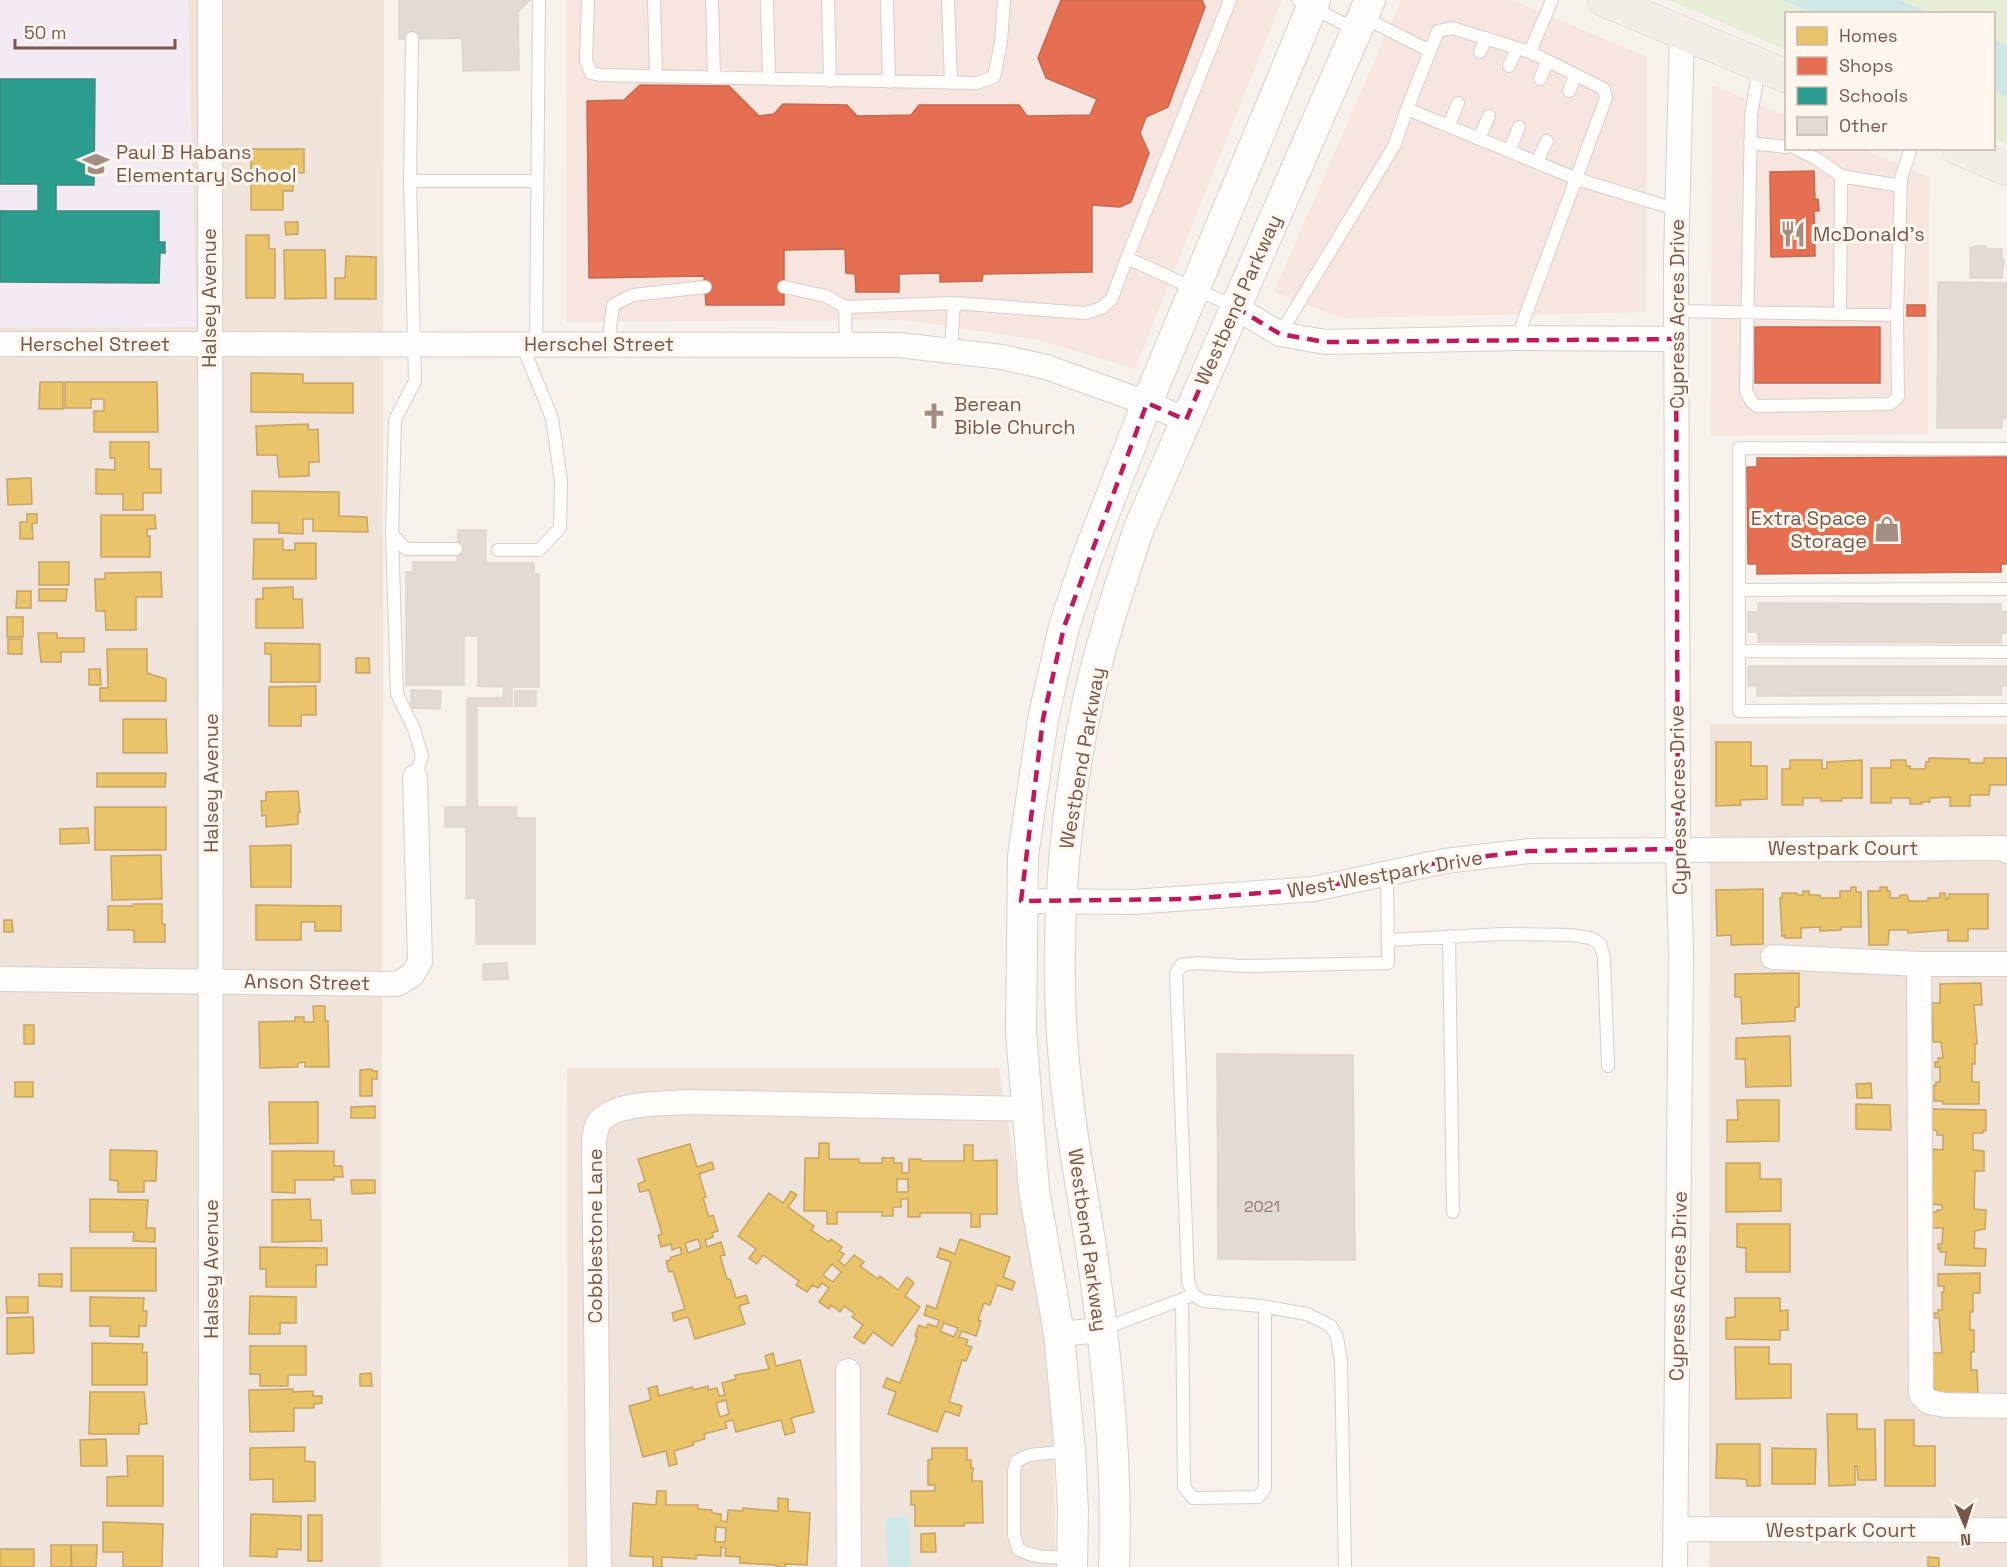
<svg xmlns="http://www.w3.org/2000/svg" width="2007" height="1567" font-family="'Space Grotesk',sans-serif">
  <rect width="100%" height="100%" fill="#f7f2ec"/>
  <path fill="#f0e4da" d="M188,0h196l-3,1567h-381v-1239l196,-1z
    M1710,724h297v843h-298z
    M567,1068h432l44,262 10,104 3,133h-488z"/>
  <path fill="#f7e6e0" d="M567,0h715l-147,369 -96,-29 -134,-20 -339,2z
    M1401,0h111l135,57 -1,255 -305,6 -67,-26z
    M1712,85l74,31v32l76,1 67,28 -1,257 -217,2z"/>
  <path fill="#f3eaf3" d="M0,0h188l8,327 -196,1z"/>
  <path fill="#e6eed7" d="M1669,0h113l31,13 -27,1v36z
    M1899,0h108v46l-13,-6v-26l-63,-1z
    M1994,91l13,6v47l-13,-6z"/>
  <path fill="#cee8e8" d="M1782,0h117l32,13h-118z
    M1994,40l13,6v51l-13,-6z
    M908,1516l3,51h-23l-3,-49z"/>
  <path fill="#e9c46a" stroke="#c7a361" stroke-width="1.5" fill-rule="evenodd" d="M251,149h53v24h-11v18h-10v19h-32z
    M285,222h13v12l-12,1z
    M246,235h23v14h6v49h-29z
    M284,250h41l1,48 -41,1z
    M346,256l30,1v42h-41v-21h10z
    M251,373l52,1v9h50v30l-102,-1z
    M40,382h23v27h-24z
    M65,382h92l1,50h-64v-21h10v-12h-13v9h-26z
    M308,424l1,6 9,-1 1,33h-10v14l-30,1 -2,-22h-20l-1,-29z
    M110,442h39v27h12v24h-18v17h-20v-16h-27v-25l19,1v-12h-5z
    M31,478l1,26 -24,1 -1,-26z
    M252,491l87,1v24l28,1 1,15 -55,-1v-12h-10v15l-24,-1v-10h-27z
    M27,514h10v9l-5,1 1,15h-13v-17h7z
    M101,515h54l1,14h-9v7h3v21h-49z
    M254,539h29v11h12v-7h21v36h-63z
    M39,562h30v23h-30z
    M161,572l1,25h-26v33h-30l-1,-19h-9l-1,-32h10v-6z
    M293,587v12h9l1,29h-47v-29h7v-11z
    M39,589h28l-1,12h-27z
    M17,591h14v17h-15z
    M7,617h16v20h-16z
    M38,633h19v5h27v14h-23v10h-20z
    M8,639h14v15h-14z
    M265,643l55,1v38h-49v-28h-6z
    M107,649h40v24l19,6v22h-66v-13h8z
    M356,658h13l1,15h-14z
    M89,669h11l1,16h-12z
    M316,686v29h-15v11h-32v-39z
    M123,719h43l1,34h-44z
    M1716,742h35v24h16v33l-27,1 1,5 -25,1z
    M1929,758l40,1v4h15v-5h23v27h-17l-1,10h-19v11h-20v-9l-20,1v4h-9l1,2h-12v-6h-19v5h-20v-35h20v-8h15v6h4v3h15l1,-7h3z
    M1790,760h32v9h5v-7l35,-2v38h-20v3h-21v-3h-18v7h-21v-36h8z
    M97,773h69l-1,14h-68z
    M298,791l2,21 -2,1v11l-32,3v-12l-4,1 -1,-15h5v-9z
    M95,807h71v43h-71z
    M88,828l1,15 -29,1v-15z
    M291,845v42h-40l-1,-41z
    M161,855l1,44 -50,1 -1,-44z
    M1851,887h5v5h5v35h-20v3l-21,1v-4l-19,1v10h-16v-3l-3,1 -2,-38h2v-5h15l1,2h5v-4h6v4h11l1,3h19v-7h11z
    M1880,887h7v4h3v7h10v-3h7l2,6h19v-3h12v-5h5l1,6 3,-1v-4h39v35h-20v12h-20v-11l-40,3v-3h-19l-1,15h-19l-1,-54h12z
    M1763,889v55l-32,1v-10l-14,1 -1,-46z
    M133,904h29v20h3v18h-31v-12h-26v-24h25z
    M256,905l85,1v25h-26v-9h-14v18h-45z
    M4,920h8l1,12h-9z
    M1799,973v34h-4v14l-53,3 -1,-27h-6v-23z
    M1981,983l1,22h-8l3,39h-2v20h-3v18h7v22h-36v-3h-9v-16h2v-3h4v-15h-5v-5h3v-4h5l-2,-16h-8l-1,-39h8v-19z
    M313,1006h12v15h3l1,46h-24v-5l-7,1v4l-38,1 -1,-46 36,-1v-4h9v5h10z
    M24,1025h10v19h-10z
    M1790,1036l1,50 -45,1 -1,-28h-9v-21z
    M372,1069v2h5v8h-5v17h-12v-26z
    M15,1082h18v15h-18z
    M1871,1083l1,15h-15l-1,-14z
    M1737,1100h42v41l-52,1v-22h11z
    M269,1102h49v41l-48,1z
    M1856,1104l34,1 1,25 -35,-1z
    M375,1106v12h-24v-11z
    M1930,1109l56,1v21l-3,-1v3h-10v17l11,1v20h-9l-1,38 12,1 -1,19 -10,2 -1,17 12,1 -1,17 -40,-1 1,-13h-6v-4l-2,1v-5h4l1,-16h-13v-16h7v-2h5v-5l-13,-1 4,-55 10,1v-15h-6v-4l-8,-3z
    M819,1143h10v16h30v4h23v-5h12v5h8v10h7v-14h12v2h43v-16h9v16l24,-1v54h-17v13h-9v-14h-51v4h-12v-18h-7v8h-8v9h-11v-4h-45v12h-10v-13h-23l1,-53h14zM897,1179h11v13h-11z
    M690,1144l7,23 15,-5 2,7 -15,5 7,23 -3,1 6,19 4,-2 5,16 -6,2 1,4 -8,3 2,7 14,-5 4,13 -5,1 7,23h3l6,19 10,-3 3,8 -10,3 6,18 -50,15 -7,-22 -14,4 -2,-8 13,-4 -12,-38 -4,1 -3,-11 4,-1 1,-3 11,-3 -2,-7 -8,3 -1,-6 -10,3 -3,-12 4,-1 -13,-44 -9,2 -2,-8 7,-3 -7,-22zM698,1239l3,9 -13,5 -3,-10z
    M110,1150l47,1 -1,30h-12v11h-26v-11l-8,-1z
    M272,1151h62v15h8l1,11h-9v3h-39v13l-23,-1z
    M1726,1163h34v16h21v32l-55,1z
    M351,1180h24v13l-23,1z
    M791,1191l6,4 -9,12 26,19 -3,4 18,12 2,-3 11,8 -3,4 5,3 -5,7 6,5 9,-11 10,7 -4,4 18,13 2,-3 18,14 9,-13 7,6 -9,13 15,11 -28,39 -19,-14 -9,12 -10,-7 9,-12 -11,-8 3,-3 -11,-8 -4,6 -9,-7 -2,4 -10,-7 10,-14 -7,-5 -4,5 -6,-3 -5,7 -11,-7 3,-4 -36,-26 -6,9 -8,-6 7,-9 -18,-13 31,-43 14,10zM832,1264l9,8 -8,10 -10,-7z
    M90,1199l58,1 -2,28h9v14l-22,-1 1,-9h-44z
    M310,1199l1,21h10l1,21 -50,1v-42z
    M1737,1224h53v48h-44v-24l-9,-1z
    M960,1239l50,18 -7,20 12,5 -3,8 -15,-5 -7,20 -6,-2 -6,17 3,1 -5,15 -14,-5 -3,6 9,3 -2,5 6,2 -6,14 -4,-1 -13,42 13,4 -3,10 -14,-5 -8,21 -49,-18 8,-22 -13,-5 4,-9 13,5 17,-46 -2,-1 4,-11 7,3 2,-4 9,3 2,-7 -15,-5 3,-10 9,4 15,-47 -14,-5 3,-9 15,6zM944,1323l14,5 -4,9 -14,-6z
    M260,1247l67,1v17h-11v22h-50v-18h-6z
    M71,1248h85v43h-85z
    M1980,1273v20h-7v19h-3v18h4v22h-3v18h6l1,23 -43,1v-5h-4l-2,-23h4v-13h9l-3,-35h-5v-5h4v-3h4v-18h2v-6h-6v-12z
    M39,1274h23v13l-23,-1z
    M250,1296l46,1v26h-16v11h-31z
    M6,1297h22v16h-21z
    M90,1297l54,1 -1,13h4l-1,15h-7v11l-29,-1v-10h-20z
    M1735,1298h45v13l8,-1v20h-8v10l-54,-1v-21l9,-1z
    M33,1317l1,36 -27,1v-36z
    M92,1343l51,1 -1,9 5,-1v33h-55z
    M250,1346h56v29h-18v11h-28v-12h-10z
    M1735,1347h34v17h22v34l-55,1z
    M773,1353l3,13 24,-6 14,52 -23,6 4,14 -10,3 -4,-15 -45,12 -3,-12 -8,2 2,6 -23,6 1,5 -12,3 1,3 -20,6 3,13 -8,2 -3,-15 -23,6 -14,-51 22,-6 -3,-12 9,-2 2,10 33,-9 1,3 15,-4v4l9,-2 2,8 6,-1 -3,-12 14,-4 -1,-4 34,-6 -4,-13zM726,1400l3,14 -9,3 -4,-14z
    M371,1373l1,13h-12v-12z
    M293,1389v3l20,-1v5h9v7l-8,1v4h-20v23l-44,1 -1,-42z
    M90,1392h54l3,32h-8v10h-50z
    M1827,1414h30v15h18l1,51h-18l-1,-14h-2v19l-26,1z
    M1885,1420h29v26h21v40h-50z
    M106,1439l1,27h-26l-1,-26z
    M1717,1444h43v42h-13l-1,-7 -30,-1z
    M305,1447v14l10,1v39l-42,1v-23l-23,1v-32z
    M932,1448h35v12h4v8h2l-1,13h10l1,42h-19v3h-49v-21h-4v-14h24v-6h-7v-25l4,-1z
    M1772,1448l44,1 -1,35h-43z
    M127,1456h36v50h-56v-29l21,-1z
    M657,1491h9v14h32v4l14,1v3l9,1v7l6,1 1,-12 15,1v-3l35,3v-13l10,1v12l22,2 -3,52 -22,-1v3h-9v-2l-36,-2v-6l-15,-1 1,-8 -5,-1v9l-25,-1v4l-34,-2v10h-9v-10l-23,-1 3,-53 23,2zM716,1527l10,1 -1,14h-10z
    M251,1514l50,2v34l-24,-1v8l-27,-1z
    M308,1515h14v46h-14z
    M103,1522l60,2 -1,43h-39v-15h-20z
    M935,1533l1,19h-15v-18z
    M51,1545h20v22h-20z
    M71,1545h26l-1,22h-24z
    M0,1549h34v18h-34z
    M1928,1557l11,1v9h-11z"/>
  <path fill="#e76f51" stroke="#c5684f" stroke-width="1.5" d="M1061,0h141l3,7 -37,100 -22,10 -6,16 9,20 -18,49 -11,5 -28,-2v67l-109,2 -1,7 -42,1v-9l-41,1v18h-43l-1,-18 -9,-1 -1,-24 -61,1v55h-78l-2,-29 -115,2 -2,-177 37,-1 16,-15 89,1 30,30 15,-2 9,-10 64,1 10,11 54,-1 8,-10h100l8,11 63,-1 7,-16 -51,-21 -8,-20z
    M1814,171l1,29 3,-1 1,12h-5l1,45 -44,1 -1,-85z
    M1907,305h18v11h-18z
    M1755,327h125v56h-125z
    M2007,457v107h-6v8l-244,2v-10h-9l-1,-97h10v-9z"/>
  <path fill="#2a9d8f" stroke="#41887b" stroke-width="1.5" d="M0,79h95l-1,106h-38v26h103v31h6v11h-5l-1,30 -159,-1v-71h38v-27h-38z"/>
  <path fill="#e4dad4" stroke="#e0d5ce" stroke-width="1.5" d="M399,0h131l-12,12 1,58 -56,1 -1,-33 -63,1z
    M1975,246h11v3h16v11h2l-2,18h-32v-30l5,-1z
    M1938,282l69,1v135h-5v10h-65z
    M458,530h28v33h48v11h5v113h-27v19h-35v101h39l1,11h18v126h-59v-46h-10v-71h-21v-20h22v-109h36l1,-11 -26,-1v-50h-14v49h-58v-113h7v-10h44z
    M1758,603l243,1v8h6v21h-6v10l-243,-1v-10h-10v-20h10z
    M1748,666h259v20h-6v9l-244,1v-11l-9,1z
    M411,690l30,1 -1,18 -29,-1z
    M515,691h21v15h-21z
    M507,963l1,16 -25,1v-16z
    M1217,1054l136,1 2,205 -137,-1z"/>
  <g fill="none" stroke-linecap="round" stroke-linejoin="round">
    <g stroke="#d6cec9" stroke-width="14">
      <path id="service" d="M588,0l-2,60 5,13 11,2 375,8 17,-6 7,-35 3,-42
        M654,0l2,76
        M712,0l2,78
        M767,0l2,79
        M828,0l2,81
        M887,0l2,82
        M948,0l3,83
        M1230,0l-103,258 108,49
        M1298,0l58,30
        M1363,17l67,34
        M412,38l-2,143 5,200 -20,39 -3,114 14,15h50
        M1480,52l6,-14
        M1509,66l8,-18
        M1759,68l-8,48 -5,275 5,10 6,5 133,-2 8,-7 -1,-82 4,-137 10,-30
        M1540,79l8,-18
        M1569,91l7,-16
        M1407,109l31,-78 14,-3 78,24 22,-52
        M1449,125l9,-22
        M1479,138l10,-22
        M1750,143l36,4
        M1795,148l22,11 24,17 60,10
        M1509,151l10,-24
        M1537,162l10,-21
        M410,181h127
        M784,287l42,9 19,11
        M1676,311l221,4
        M1840,313l1,-137
        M1280,334l114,-188 13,-37 170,70 101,31
        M1517,338l89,-240 -2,-9 -74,-37
        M608,344l5,-39 20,-10 72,-8
        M536,345l3,-345
        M846,345l-1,-38 109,-4 131,10 17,-5 10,-10 15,-40
        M951,350l3,-47
        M392,534l5,160 17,35 8,27 -7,21
        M498,550h41l21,-22 1,-47 -9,-63 -30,-73
        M2007,589l-268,1v121l268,-1
        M1739,590v-142l268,1
        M1739,651l268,1
        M1449,936l4,276
        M1388,940l114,-6 69,1 20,3 9,6 4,14 4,108
        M1182,1299l2,188 9,11 65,-1 7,-9v-181
        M1103,1329l85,-32
        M1070,1451l-41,4 -12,6 -3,9v65l4,14c18,10 33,8 53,8
        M1345,1567l-4,-206 -4,-24 -6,-11 -24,-12 -46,-8 -57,-5 -11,-6 -5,-14 -12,-307 5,-9 16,-2 47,3 144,-3 -1,-89"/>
    </g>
    <g stroke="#d6cec9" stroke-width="26">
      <path id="minor" d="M210,0l1,1567
        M1235,307l45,27 45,8 192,-4 159,1
        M0,344l899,1 103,12 44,10 101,36 39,17
        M1021,901l112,1 181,-13 131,-28 84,-10 474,-3 4,3
        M1773,957l146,7h88
        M1919,964l2,430 8,8 16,3 62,1
        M0,979l397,5 15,-9 8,-13 -5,-185
        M1059,1334l43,-4
        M848,1371l1,196
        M1675,1529l332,1
        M599,1567l-5,-426c1,-8 2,-17 8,-22 18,-17 60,-15 84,-17l340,7
        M1675,1567l6,-614 -3,-104 -2,-590 6,-226"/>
    </g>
    <g stroke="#d6cec9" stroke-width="32">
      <path id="tertiary" d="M1072,1567l1,-56 -3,-60 -11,-117 -25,-144 -13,-158 2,-176 20,-137 21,-92 23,-69 60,-155 168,-403
        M1114,1567c4,-108 -8,-219 -24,-326 -9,-56 -20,-112 -25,-168 -12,-123 -3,-252 23,-373 13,-58 32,-115 51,-172l231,-528"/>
    </g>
    <g stroke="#d9cfca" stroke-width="34">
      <path id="primary" d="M1604,0l182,76
        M1958,148l49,21"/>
    </g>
    <use href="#service" stroke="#fefdfc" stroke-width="12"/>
    <use href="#minor" stroke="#fefdfc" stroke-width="24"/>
    <use href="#tertiary" stroke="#fefdfc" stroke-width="30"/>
    <use href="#primary" stroke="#f2ede6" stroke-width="33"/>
  </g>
  <path fill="none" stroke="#c2185b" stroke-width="4.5" stroke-dasharray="12 8" stroke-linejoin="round" d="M1235,307l45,27 45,8 351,-3 2,510 -149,2 -84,10 -131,28 -129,10 -164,2 22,-182 21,-92 83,-224 39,17z"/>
  <defs>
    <g id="school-bare" transform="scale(2.07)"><path d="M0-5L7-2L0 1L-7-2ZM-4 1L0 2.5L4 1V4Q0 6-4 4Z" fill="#a48d83" stroke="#fff7ee" stroke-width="2.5" paint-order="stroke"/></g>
    <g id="restaurant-bare" transform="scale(2.07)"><path d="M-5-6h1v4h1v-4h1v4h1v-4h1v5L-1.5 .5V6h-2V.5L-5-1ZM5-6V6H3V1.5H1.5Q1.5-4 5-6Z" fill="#a48d83" stroke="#fff7ee" stroke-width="2.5" paint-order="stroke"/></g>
    <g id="church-bare" transform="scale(2.07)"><path d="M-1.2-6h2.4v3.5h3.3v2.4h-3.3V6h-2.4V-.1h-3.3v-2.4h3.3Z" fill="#a48d83" stroke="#fff7ee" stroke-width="2.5" paint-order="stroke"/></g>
    <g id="shop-bare" transform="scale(2.07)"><path d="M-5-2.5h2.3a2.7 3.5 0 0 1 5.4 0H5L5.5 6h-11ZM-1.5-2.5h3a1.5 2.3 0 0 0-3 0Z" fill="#a48d83" stroke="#fff7ee" stroke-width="2.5" paint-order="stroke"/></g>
  </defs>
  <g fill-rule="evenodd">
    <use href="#school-bare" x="96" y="164"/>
    <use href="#restaurant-bare" x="1793" y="234"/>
    <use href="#church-bare" x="934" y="416"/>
    <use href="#shop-bare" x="1887" y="529"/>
  </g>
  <g text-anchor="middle" stroke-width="6" stroke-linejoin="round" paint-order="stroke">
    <g font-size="16" fill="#947a70">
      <text x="1262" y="1212">2021</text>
    </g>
    <g font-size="20" fill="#77574b" stroke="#fff7ee" text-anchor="start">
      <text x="116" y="159">Paul B Habans<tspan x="116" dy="23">Elementary School</tspan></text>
      <text x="1813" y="241">McDonald's</text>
      <text x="954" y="411">Berean<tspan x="954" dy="23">Bible Church</tspan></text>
      <text x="1867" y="525" text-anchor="end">Extra Space<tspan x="1867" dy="23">Storage</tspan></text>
    </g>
    <g font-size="20" fill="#77574b" stroke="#fff7ee">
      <text transform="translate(209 298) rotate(-90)" y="7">Halsey Avenue</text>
      <text transform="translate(1238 300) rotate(-66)" y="7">Westbend Parkway</text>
      <text transform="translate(1677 314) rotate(-90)" y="7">Cypress Acres Drive</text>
      <text x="95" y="351">Herschel Street</text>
      <text x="599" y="351">Herschel Street</text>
      <text transform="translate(1082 758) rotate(-80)" y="7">Westbend Parkway</text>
      <text transform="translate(211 783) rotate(-90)" y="7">Halsey Avenue</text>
      <text transform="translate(1678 800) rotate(-91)" y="7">Cypress Acres Drive</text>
      <text x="1843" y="855">Westpark Court</text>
      <text transform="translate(1385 874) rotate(-10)" y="7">West Westpark Drive</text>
      <text transform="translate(307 982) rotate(1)" y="7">Anson Street</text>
      <text transform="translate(595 1236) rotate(-90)" y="7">Cobblestone Lane</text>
      <text transform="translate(1088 1240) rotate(82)" y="7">Westbend Parkway</text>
      <text transform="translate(211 1269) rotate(-90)" y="7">Halsey Avenue</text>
      <text transform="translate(1678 1286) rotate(-89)" y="7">Cypress Acres Drive</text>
      <text x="1841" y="1537">Westpark Court</text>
    </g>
  </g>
  <rect x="1785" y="12" width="210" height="138" fill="#fff7ee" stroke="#c9b7ad" stroke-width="1.5"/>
  <rect x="1797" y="27" width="30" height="18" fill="#e9c46a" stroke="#c9b7ad" stroke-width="1.5"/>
  <text x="1839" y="42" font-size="18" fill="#77574b">Homes</text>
  <rect x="1797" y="57" width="30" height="18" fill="#e76f51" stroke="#c9b7ad" stroke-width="1.5"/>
  <text x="1839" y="72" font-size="18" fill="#77574b">Shops</text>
  <rect x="1797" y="87" width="30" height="18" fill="#2a9d8f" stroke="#c9b7ad" stroke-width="1.5"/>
  <text x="1839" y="102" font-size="18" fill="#77574b">Schools</text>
  <rect x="1797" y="117" width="30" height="18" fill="#e4dad4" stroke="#c9b7ad" stroke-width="1.5"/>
  <text x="1839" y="132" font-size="18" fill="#77574b">Other</text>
  <g transform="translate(1965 1525) rotate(177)" stroke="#fff7ee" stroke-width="4.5" paint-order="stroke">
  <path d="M0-4.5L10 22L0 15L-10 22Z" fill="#77574b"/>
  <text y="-9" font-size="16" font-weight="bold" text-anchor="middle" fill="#77574b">N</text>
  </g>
  <path d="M15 39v9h160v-9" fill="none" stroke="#77574b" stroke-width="3"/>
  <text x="24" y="39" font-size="18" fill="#77574b" stroke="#fff7ee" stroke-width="4.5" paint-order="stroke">50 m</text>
</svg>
